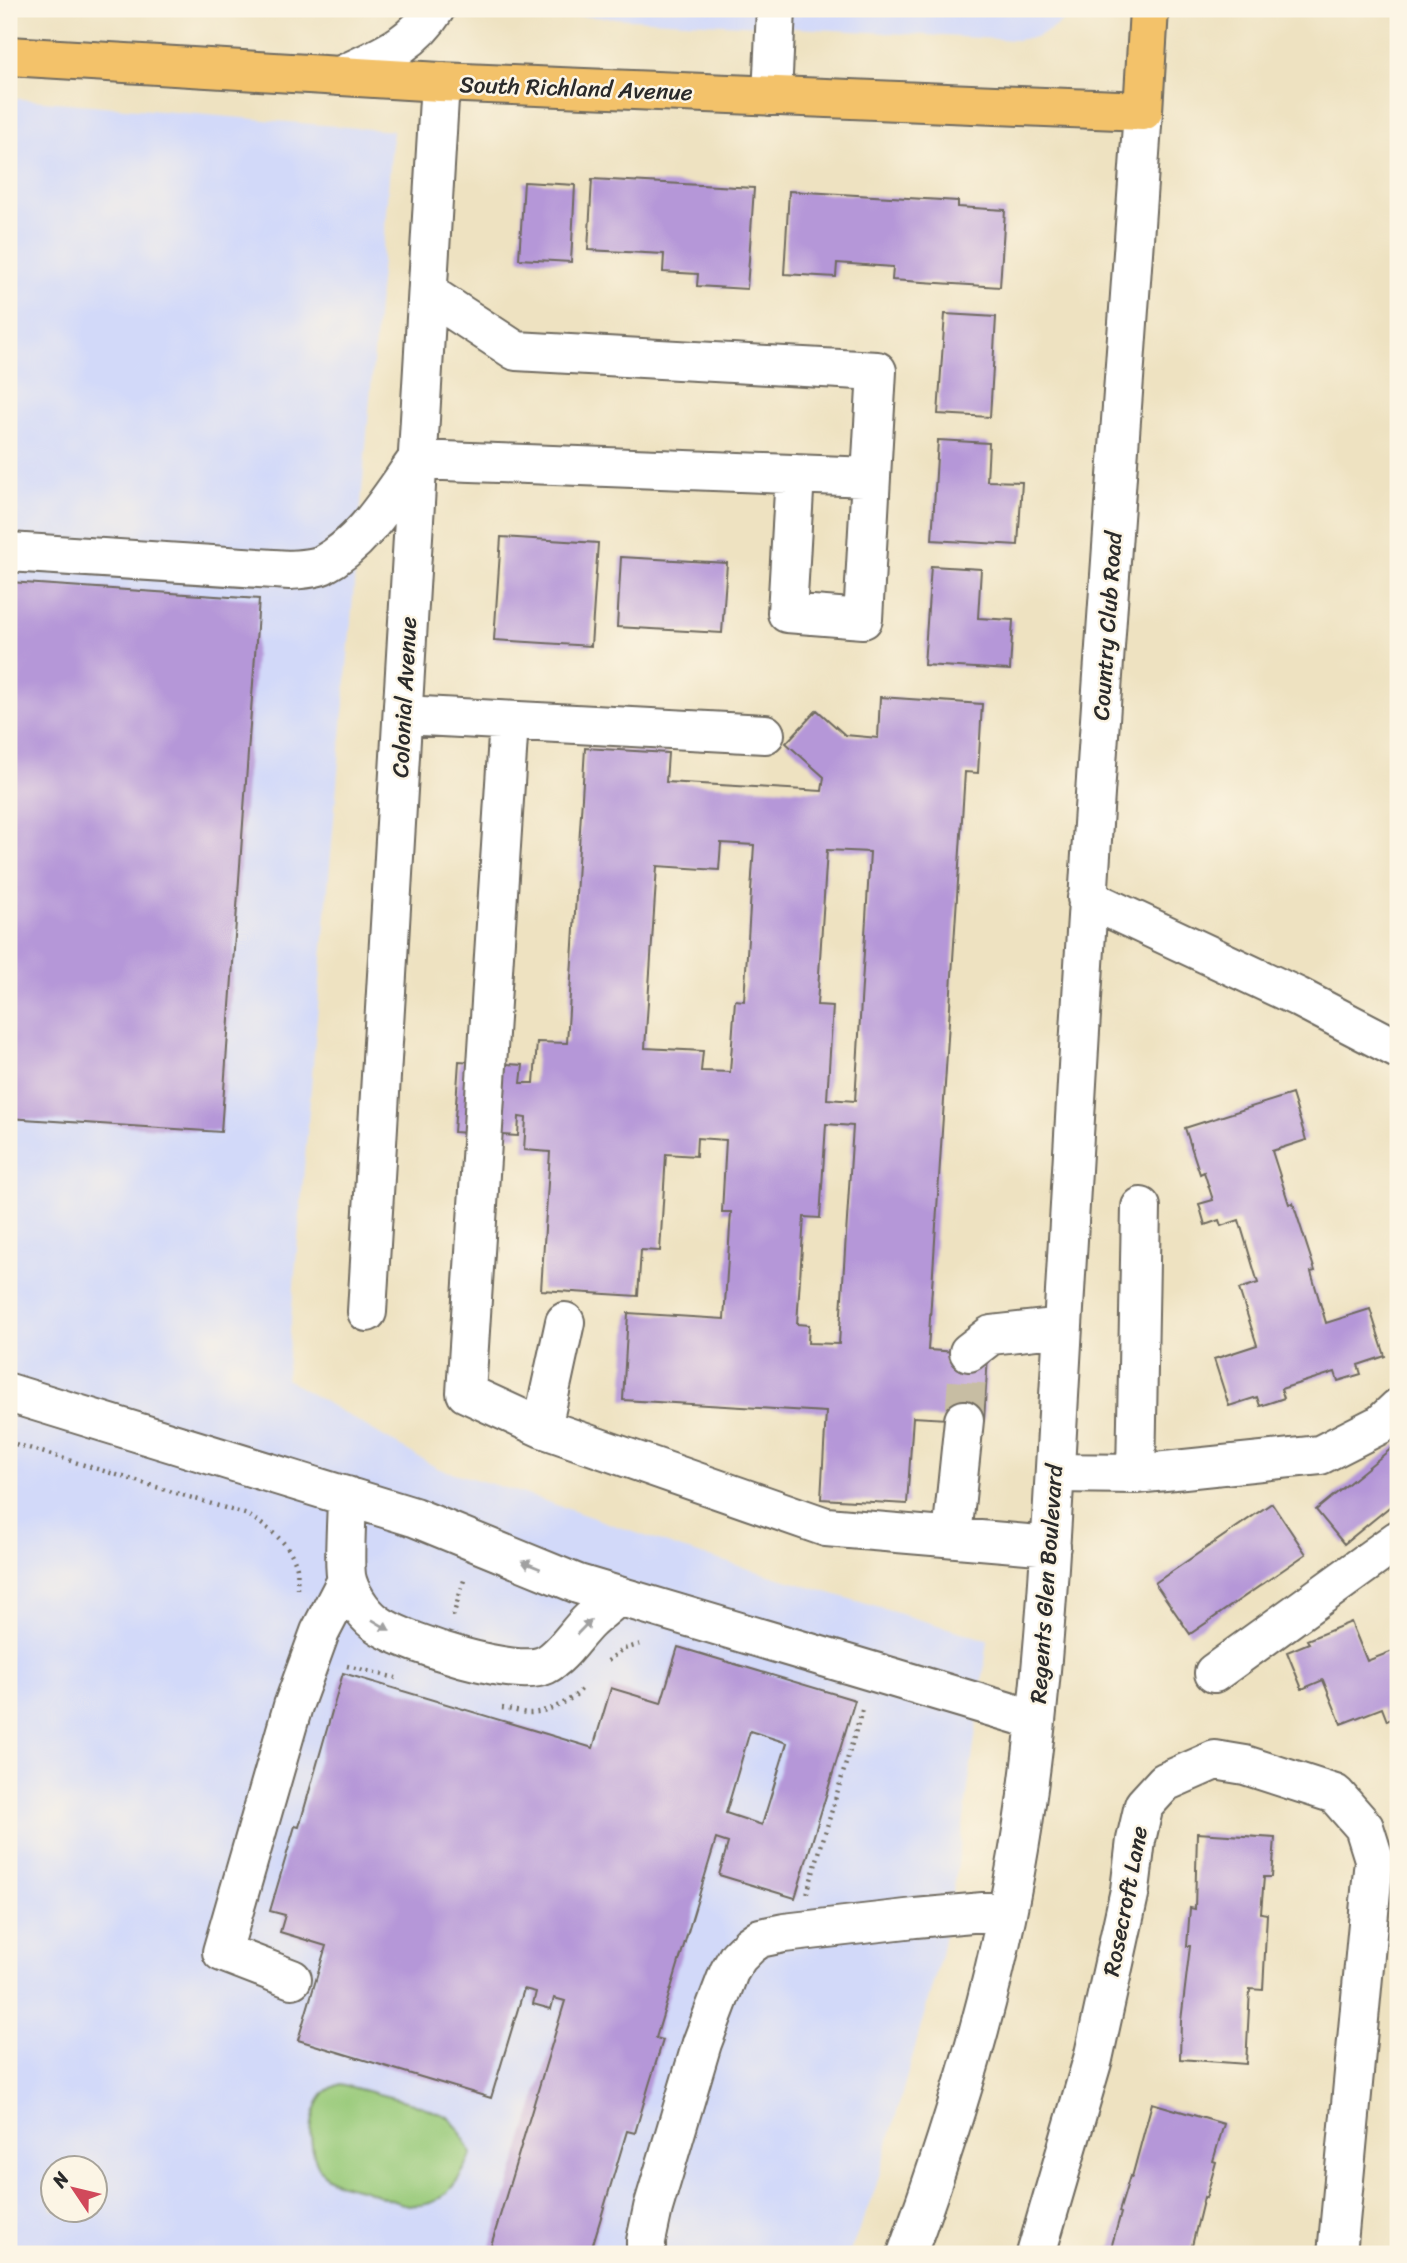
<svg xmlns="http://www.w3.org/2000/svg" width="1407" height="2263" font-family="Sriracha,sans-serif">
  <rect width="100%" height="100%" fill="#fcf5e5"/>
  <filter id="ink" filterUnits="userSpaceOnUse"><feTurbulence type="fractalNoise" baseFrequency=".0143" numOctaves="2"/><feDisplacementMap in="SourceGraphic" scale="14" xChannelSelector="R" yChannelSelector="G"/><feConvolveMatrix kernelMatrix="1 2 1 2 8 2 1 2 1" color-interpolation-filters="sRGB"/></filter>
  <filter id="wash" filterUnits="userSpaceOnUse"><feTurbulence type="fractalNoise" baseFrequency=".00686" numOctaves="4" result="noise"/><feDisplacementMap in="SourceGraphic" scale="28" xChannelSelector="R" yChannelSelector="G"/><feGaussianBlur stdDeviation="1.57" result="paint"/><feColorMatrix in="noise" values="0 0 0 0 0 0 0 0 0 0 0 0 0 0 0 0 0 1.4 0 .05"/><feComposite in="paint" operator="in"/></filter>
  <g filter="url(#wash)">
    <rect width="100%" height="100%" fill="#eee2c1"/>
    <path fill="#d2d9f9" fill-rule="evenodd" d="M448,9h625l-10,12 -13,9 -14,7 -20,3z
      M9,98l384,33 -107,1248 151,89 85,25 160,56 306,91 -30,224 -17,91 -66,235 -26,64h-840zM52,2168h42v42h-42z"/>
    <path fill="#99ca7a" stroke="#627a52" stroke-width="2" d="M340,2084l73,19 34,13 11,12 14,26c-12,25 -29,55 -62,51 -14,-1 -31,-10 -46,-15 -11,-3 -31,-6 -39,-15 -19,-19 -18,-64 1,-83 4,-4 9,-6 14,-8z"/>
    <g id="blocks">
      <path fill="#b597d8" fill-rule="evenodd" d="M592,179l162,9 -7,101 -50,-3 1,-12 -35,-2 1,-18 -76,-4z
        M524,182l51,3 -4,77 -52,-3z
        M789,191l169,10v6l47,3 -5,77 -108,-7 1,-13 -56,-4 -1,14 -52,-3z
        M945,314l51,3 -6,100 -52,-3z
        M938,440l51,3 -2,38 35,1 -4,63 -86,-5z
        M501,537l97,6 -7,103 -97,-6z
        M621,557l106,6 -5,70 -105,-6z
        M931,566l50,3 -3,49 35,2 -3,50 -86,-5z
        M9,582l250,17 -38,533 -212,-14z
        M880,697l102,7 -4,69 -13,-1 -37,578 60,4 -4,67 -71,-4 -6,87 -86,-5 5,-87 -203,-12 5,-87 96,6 7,-107h-9l4,-72 -29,-2 -1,18 -30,-2 -6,97 -19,-1 -3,46 -97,-6 9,-138 -26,-2 2,-32 -7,-1 -1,19 -64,-4 5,-71 64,4 -2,18h13l3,-41 30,1 18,-295 83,5 -2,29 156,9 2,-14 -38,-34 31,-33 28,25 33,3zM721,843l33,2 -10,156 -9,-1 -5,72 -29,-1 2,-20 -58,-3 12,-182 62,4zM827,850l43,2 -15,249 -28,-2 6,-93 -16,-1zM826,1124l27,2 -14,218 -31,-1 1,-18 -12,-1 7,-107 16,1z
        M1292,1094l14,46 -34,11 17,53 4,-1 22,68 -4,1 15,51 44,-14 15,47 -27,9 3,9 -23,7 -3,-9 -54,17 3,9 -24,8 -3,-9 -28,9 -15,-47 43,-14 -18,-56 19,-6 -19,-63 -18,6 -2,-6 -14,5 -6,-21 14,-4 -9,-28 -4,2 -15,-46z
        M1398,1443v57l-54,44 -28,-34z
        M1272,1503l34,51 -116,80 -35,-51z
        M1351,1622l16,39 31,-12v67l-11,5 -5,-13 -41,16 -18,-44 -21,9 -15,-37 22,-9 -2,-3z
        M678,1647l177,53 -60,198 -76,-23 9,-32 -12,-4 -60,199 7,2 -14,45 -14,48 -8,-2 -37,123h-92l-9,-2 76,-251 -11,-3 -3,11 -18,-5 3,-12 -12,-3 -33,109 -193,-58 28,-94 -46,-14 5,-17 -15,-4 25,-85 4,1 44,-154 250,75 18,-60 50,15zM750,1731l37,12 -25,82 -36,-12z
        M1197,1833l78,5 -3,39h-8l-3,36 6,1 -4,76 -13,-1 -4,75 -66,-5 1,-38 9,-75h-3l3,-38 5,1z
        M1152,2103l72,21 -11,37 3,1 -10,36 -2,-1 -14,57h-85l2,-7 4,1 10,-35 -2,-1 11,-36 2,1z"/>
    </g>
  </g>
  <g filter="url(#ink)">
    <use href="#blocks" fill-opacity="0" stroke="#6f6b60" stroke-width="2"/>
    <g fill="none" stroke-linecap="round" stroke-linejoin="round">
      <path stroke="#c7bda3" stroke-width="38" stroke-dasharray="38 19" stroke-linecap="butt" d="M964,1420l5,-68"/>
      <g stroke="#6f6b60" stroke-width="42">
        <path id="minor" d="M340,76c39,-19 71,-29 95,-67
          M772,96l4,-87
          M429,294l87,57 361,20 -14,248 -76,-6 8,-139
          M9,552l281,18c10,-1 23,-1 32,-5 42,-22 68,-68 95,-105l454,17
          M403,715l362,19
          M509,721l-43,672 76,35 284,99 225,19
          M1087,898l211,99 100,52
          M367,1312l73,-1230
          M969,1352l22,-17 72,-8
          M9,1393l405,124 164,67 458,136
          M542,1428l23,-106
          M1055,1473l81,1 184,-19 61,-31 17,-16
          M1136,1474l5,-267
          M347,1496c0,20 -4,70 0,85 6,18 19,37 35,46 29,17 133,52 163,38 18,-9 30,-31 45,-45 9,-8 19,-16 28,-24
          M952,1537l12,-117
          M1214,1673l184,-133
          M292,1979l-70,-27 71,-246 27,-74 27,-52
          M646,2254v-13l7,-33 49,-165 27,-71 9,-15 12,-12 10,-7 24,-5 131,-15 91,-8
          M907,2254c53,-146 98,-297 119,-451 18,-129 25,-260 32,-390 7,-116 13,-232 20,-347 18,-319 43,-637 65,-955
          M1036,2254l57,-195 37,-169 6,-50 8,-35 21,-23 50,-22 30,5 90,29 29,33 10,32 -37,395"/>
      </g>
      <g stroke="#6f6b60" stroke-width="42">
        <path id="major" d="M9,56l431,26 703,29 6,-102"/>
      </g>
      <path stroke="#6f6b60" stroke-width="4.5" stroke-dasharray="2 5" stroke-linecap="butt" d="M9,1442l239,73c20,13 43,28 49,53 1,7 0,15 0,22
        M453,1616l12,-39
        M608,1661l13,-11 20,-6
        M347,1666l49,12
        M502,1708c8,1 19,5 28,5 17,-1 40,-11 51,-23
        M807,1893l56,-186"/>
      <use href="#minor" stroke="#fff" stroke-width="38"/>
      <use href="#major" stroke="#f3c26a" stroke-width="38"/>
    </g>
    <defs><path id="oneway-solid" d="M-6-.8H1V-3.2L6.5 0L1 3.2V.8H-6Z" transform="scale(1.75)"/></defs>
    <g fill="#a0a0a0">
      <use href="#oneway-solid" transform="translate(531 1565) rotate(-158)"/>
      <use href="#oneway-solid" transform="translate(381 1625) rotate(31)"/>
      <use href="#oneway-solid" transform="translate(584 1627) rotate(-46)"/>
    </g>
  </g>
  <g text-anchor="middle" stroke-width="5" stroke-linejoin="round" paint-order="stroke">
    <g font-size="23" fill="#2b2b2b" stroke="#fcf5e5">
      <text transform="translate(576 88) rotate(2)" y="8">South Richland Avenue</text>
      <text transform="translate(1107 626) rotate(-86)" y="8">Country Club Road</text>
      <text transform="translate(404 697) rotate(-87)" y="8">Colonial Avenue</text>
      <text transform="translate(1046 1584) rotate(-86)" y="8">Regents Glen Boulevard</text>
      <text transform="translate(1125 1901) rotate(-79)" y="8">Rosecroft Lane</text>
    </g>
  </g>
  <rect width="1407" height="2263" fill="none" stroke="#fcf5e5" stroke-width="35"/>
  <g transform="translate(74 2189) rotate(305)"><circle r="33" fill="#fcf5e5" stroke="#a8a49b" stroke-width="2"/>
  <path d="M0-5L12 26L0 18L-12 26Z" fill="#d1495b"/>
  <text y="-10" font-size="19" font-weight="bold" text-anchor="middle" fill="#2b2b2b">N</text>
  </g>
</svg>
